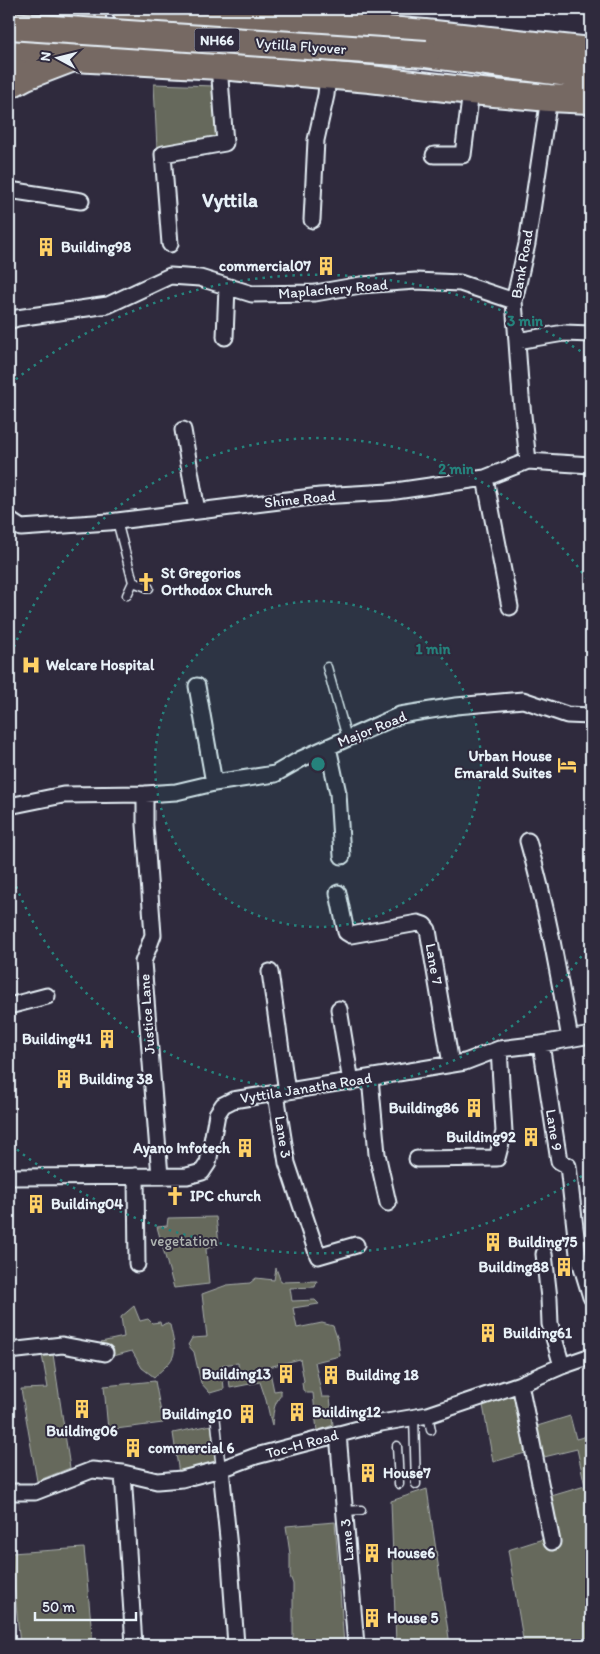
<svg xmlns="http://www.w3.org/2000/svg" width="600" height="1654" font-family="Itim,sans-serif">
  <rect width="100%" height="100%" fill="#2f2a3d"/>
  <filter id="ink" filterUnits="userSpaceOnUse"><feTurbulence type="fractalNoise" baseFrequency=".02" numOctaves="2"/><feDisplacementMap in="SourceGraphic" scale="10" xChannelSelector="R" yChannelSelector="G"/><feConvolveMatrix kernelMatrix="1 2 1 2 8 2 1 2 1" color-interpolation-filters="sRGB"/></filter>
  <g filter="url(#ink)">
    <path fill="#66695b" stroke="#a7adaa" d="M154,84l60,2 6,52 -63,11z
      M216,1217l3,27 -13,5 3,35 -35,4 -17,-61 10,-1 1,-8z
      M276,1268l5,14 36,-1 -2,6 -25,1 2,13 23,-1 4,4 -26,4 4,20 25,-5 11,3 5,14 2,16 -25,6 7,35h8l3,28 -16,6 -4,-38h-6l-4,-3 -1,-7 2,-2 -4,-22 -31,8 5,24 7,-1v5c-8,10 -8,19 -9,31l-6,-26 -6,-18 -30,6 -1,-10 10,-2 -1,-13 -16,2 2,24 -14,4 -9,-10 -7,-31 -6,-7 4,-7 15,-1 -5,-43 25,-9 23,-2 6,-5 18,2z
      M134,1306l6,15 8,-2 4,4 8,-1 1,4 5,-3 4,2c7,31 8,31 -16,52l-12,-9 -10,-17 -22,6 -9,-15 23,-5 -3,-20z
      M53,1354l17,114 -33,13 -16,-92 27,-1 -6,-33z
      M155,1381l8,42 -55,7 -4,-44z
      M510,1394l6,2 13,56 -36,10 -10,-57z
      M570,1416l6,23 15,-4v210h-67l-16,-95 38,-12 2,-41 37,-11 -8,-37 -37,9 -6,-31z
      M211,1425l6,37 -38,12 -6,-41z
      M427,1489l23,156h-54l-5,-144z
      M335,1522l9,123h-51v-61l-3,-8v-22l-4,-28z
      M84,1548l9,97h-73l-9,-92z"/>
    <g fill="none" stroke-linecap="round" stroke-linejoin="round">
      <g stroke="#e8f1f8" stroke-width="11">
        <path id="lane" d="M117,521l16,61 -6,13
          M133,582l16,6
          M327,667l20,71
          M215,1414l6,55
          M428,1415l3,15
          M414,1417l2,67
          M397,1446l2,38
          M345,1511l16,-1"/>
      </g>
      <g stroke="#e8f1f8" stroke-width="19">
        <path id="street" d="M434,155h29l8,-64
          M9,190l72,11
          M312,220l4,-80 10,-45 2,-20
          M170,244l-7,-90 62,-11 -6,-77
          M9,321l8,-3 91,-13 62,-29 30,2 52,16 63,-1 46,-8 55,-4 44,2 54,18
          M225,337l2,-50
          M517,341l47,-8 27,1
          M183,430l14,81
          M528,461l-7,-64 -7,-96 13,-57 22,-146
          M485,478l25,129
          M9,520l12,8 88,-6 211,-26 69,-4 96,-14 43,-17 63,4
          M197,686l17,97
          M328,747l10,46 4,63
          M145,794v31l8,110 -10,27 17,214
          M9,806l54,-11 82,-1 31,-2 38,-9 61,-9 26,-15 99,-44 56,-9 67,-6 44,15 24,1
          M528,841c19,66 30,130 42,198
          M338,893l8,39 5,3 67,-12 6,2 4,5 23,134
          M270,972l17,120
          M9,1006l38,-10
          M339,1009l12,73
          M541,1044l18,117 9,5 10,88 13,43
          M370,1078l7,76 11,49
          M276,1094l11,69 31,93 38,-11
          M417,1159l80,-1 7,-26 -5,-83
          M136,1176l1,88
          M9,1177l178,-1 15,-4 6,-9 9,-49 6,-9 10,-5 232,-38 34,-13 42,-5 50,-9
          M544,1254l5,44 1,26 12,42
          M9,1351l53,-6 43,8
          M520,1384l32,158
          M338,1434l18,211
          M221,1469l8,79 7,97
          M123,1473l11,172
          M9,1492h26l57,-22 31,3 34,8 25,-2 39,-10 35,-13 125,-33 47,-8 92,-31 42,-18 29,-10"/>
      </g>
      <g stroke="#e8f1f8" stroke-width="26">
        <path id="primary" d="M9,39l22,-30
          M9,69l17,-21 28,-39"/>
      </g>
      <g stroke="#e8f1f8" stroke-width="30">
        <path id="highway" d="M92,9c-1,16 3,27 12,42
          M125,9l300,24 166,18
          M9,47l17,1 47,10 146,8 151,13 101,12 78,7 42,2
          M426,54l165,22
          M9,85l17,-9 47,-18"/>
      </g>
      <use href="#lane" stroke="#2f2a3d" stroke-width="8"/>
      <use href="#street" stroke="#2f2a3d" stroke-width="15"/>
      <use href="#primary" stroke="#766964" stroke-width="22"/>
      <use href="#highway" stroke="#766964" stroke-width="26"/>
      <g stroke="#e8f1f8" stroke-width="30" stroke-linecap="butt">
        <path id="highway-bridge" d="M9,26l417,28"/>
      </g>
      <use href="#highway-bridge" stroke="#766964" stroke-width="26"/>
    </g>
  </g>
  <circle cx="318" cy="764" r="163" fill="#25827c" fill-opacity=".12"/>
  <g fill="none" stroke="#25827c" stroke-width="2.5" stroke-dasharray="2.5 5">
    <circle cx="318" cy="764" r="163"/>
    <path d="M590 944A326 326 0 0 1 9 867M9 661A326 326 0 0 1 590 584"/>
    <path d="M588 1172A489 489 0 0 1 10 1144M10 384A489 489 0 0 1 588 356"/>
  </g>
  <defs>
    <g id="building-bare" transform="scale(1.5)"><path d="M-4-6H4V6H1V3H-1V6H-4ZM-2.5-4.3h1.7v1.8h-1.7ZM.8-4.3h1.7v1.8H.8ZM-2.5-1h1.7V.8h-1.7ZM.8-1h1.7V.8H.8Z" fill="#ffd166" stroke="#2f2a3d" stroke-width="2.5" paint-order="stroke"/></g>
    <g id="church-bare" transform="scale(1.5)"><path d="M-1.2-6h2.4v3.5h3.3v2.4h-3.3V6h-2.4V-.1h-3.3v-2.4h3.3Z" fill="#ffd166" stroke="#2f2a3d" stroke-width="2.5" paint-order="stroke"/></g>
    <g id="hospital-bare" transform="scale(1.5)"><path d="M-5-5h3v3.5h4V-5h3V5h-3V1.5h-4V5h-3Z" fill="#ffd166" stroke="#2f2a3d" stroke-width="2.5" paint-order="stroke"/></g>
    <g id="hotel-bare" transform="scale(1.5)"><path d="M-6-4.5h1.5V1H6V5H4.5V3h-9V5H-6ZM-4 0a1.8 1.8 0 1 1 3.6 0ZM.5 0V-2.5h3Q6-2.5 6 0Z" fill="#ffd166" stroke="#2f2a3d" stroke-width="2.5" paint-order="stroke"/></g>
  </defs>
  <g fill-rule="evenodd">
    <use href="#building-bare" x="46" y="247"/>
    <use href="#building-bare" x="326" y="266"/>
    <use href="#church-bare" x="146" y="582"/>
    <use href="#hospital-bare" x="31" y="665"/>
    <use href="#hotel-bare" x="567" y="765"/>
    <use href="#building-bare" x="107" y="1039"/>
    <use href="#building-bare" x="64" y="1079"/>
    <use href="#building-bare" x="474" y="1108"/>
    <use href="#building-bare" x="531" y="1137"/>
    <use href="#building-bare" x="245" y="1148"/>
    <use href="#church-bare" x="175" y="1196"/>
    <use href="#building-bare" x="36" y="1204"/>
    <use href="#building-bare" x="493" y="1242"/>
    <use href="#building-bare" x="564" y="1267"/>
    <use href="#building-bare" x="488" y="1333"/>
    <use href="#building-bare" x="286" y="1374"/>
    <use href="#building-bare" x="331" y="1375"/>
    <use href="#building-bare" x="82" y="1409"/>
    <use href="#building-bare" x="297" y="1412"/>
    <use href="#building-bare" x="247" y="1414"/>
    <use href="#building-bare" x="133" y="1448"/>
    <use href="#building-bare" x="368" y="1473"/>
    <use href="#building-bare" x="372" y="1553"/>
    <use href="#building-bare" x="372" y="1618"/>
  </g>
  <g text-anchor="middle" stroke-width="4" stroke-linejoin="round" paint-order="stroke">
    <rect fill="#2f2a3d" stroke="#b0b5c0" stroke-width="1" x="194.5" y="28.5" width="45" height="23" rx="4"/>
    <g font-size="14" font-weight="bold" fill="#e8f1f8">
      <text x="217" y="45">NH66</text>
    </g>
    <g font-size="15" fill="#e8f1f8" stroke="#2f2a3d">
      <text transform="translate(301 46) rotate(4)" y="5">Vytilla Flyover</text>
      <text transform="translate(522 264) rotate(-80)" y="5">Bank Road</text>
      <text transform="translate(333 289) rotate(-5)" y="5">Maplachery Road</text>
      <text transform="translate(300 499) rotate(-6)" y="5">Shine Road</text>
      <text transform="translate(372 729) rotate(-22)" y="5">Major Road</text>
      <text transform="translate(434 964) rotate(80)" y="5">Lane 7</text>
      <text transform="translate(147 1014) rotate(-94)" y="5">Justice Lane</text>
      <text transform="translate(306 1088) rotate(-9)" y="5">Vyttila Janatha Road</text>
      <text transform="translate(554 1130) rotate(81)" y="5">Lane 9</text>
      <text transform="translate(283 1137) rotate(81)" y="5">Lane 3</text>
      <text transform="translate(302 1444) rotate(-15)" y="5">Toc-H Road</text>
      <text transform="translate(347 1540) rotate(-95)" y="5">Lane 3</text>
    </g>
    <g font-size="15" font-weight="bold" fill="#e8f1f8" stroke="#2f2a3d" text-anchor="start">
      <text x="61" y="252">Building98</text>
      <text x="311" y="271" text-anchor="end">commercial07</text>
      <text x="161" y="578">St Gregorios<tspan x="161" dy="17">Orthodox Church</tspan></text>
      <text x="46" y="670">Welcare Hospital</text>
      <text x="552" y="761" text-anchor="end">Urban House<tspan x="552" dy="17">Emarald Suites</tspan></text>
      <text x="92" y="1044" text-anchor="end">Building41</text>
      <text x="79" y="1084">Building 38</text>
      <text x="459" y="1113" text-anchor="end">Building86</text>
      <text x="516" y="1142" text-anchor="end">Building92</text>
      <text x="230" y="1153" text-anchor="end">Ayano Infotech</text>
      <text x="190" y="1201">IPC church</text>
      <text x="51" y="1209">Building04</text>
      <text x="508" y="1247">Building75</text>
      <text x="549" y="1272" text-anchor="end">Building88</text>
      <text x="503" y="1338">Building61</text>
      <text x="271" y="1379" text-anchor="end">Building13</text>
      <text x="346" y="1380">Building 18</text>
      <text x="312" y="1417">Building12</text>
      <text x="232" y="1419" text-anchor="end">Building10</text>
      <text x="82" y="1436" text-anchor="middle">Building06</text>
      <text x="148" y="1453">commercial 6</text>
      <text x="383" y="1478">House7</text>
      <text x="387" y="1558">House6</text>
      <text x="387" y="1623">House 5</text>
    </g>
    <g font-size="15" fill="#aeb4b1" stroke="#2f2a3d">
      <text x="184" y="1246">vegetation</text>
    </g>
    <g font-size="20" font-weight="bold" fill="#e8f1f8" stroke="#2f2a3d">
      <text x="230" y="207">Vyttila</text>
    </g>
  </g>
  <circle cx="318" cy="764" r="8" fill="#25827c" stroke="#2f2a3d" stroke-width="2.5"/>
  <g font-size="15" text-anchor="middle" font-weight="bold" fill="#25827c" stroke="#2f2a3d" stroke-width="4" stroke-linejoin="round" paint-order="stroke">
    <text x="525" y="326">3 min</text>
    <text x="456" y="474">2 min</text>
    <text x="433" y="654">1 min</text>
  </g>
  <rect width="600" height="1654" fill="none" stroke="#2f2a3d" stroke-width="30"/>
  <rect x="15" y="15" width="570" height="1624" fill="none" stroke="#e8f1f8" stroke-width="2" filter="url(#ink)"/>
  <g transform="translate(58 58) rotate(277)" stroke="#2f2a3d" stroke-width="4" paint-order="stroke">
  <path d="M0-4L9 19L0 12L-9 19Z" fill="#e8f1f8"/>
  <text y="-8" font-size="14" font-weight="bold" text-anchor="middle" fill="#e8f1f8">N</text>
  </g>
  <path d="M35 1612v8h101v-8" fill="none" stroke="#e8f1f8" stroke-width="2.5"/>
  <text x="42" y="1612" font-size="15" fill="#e8f1f8" stroke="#2f2a3d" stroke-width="4" paint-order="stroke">50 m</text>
</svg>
